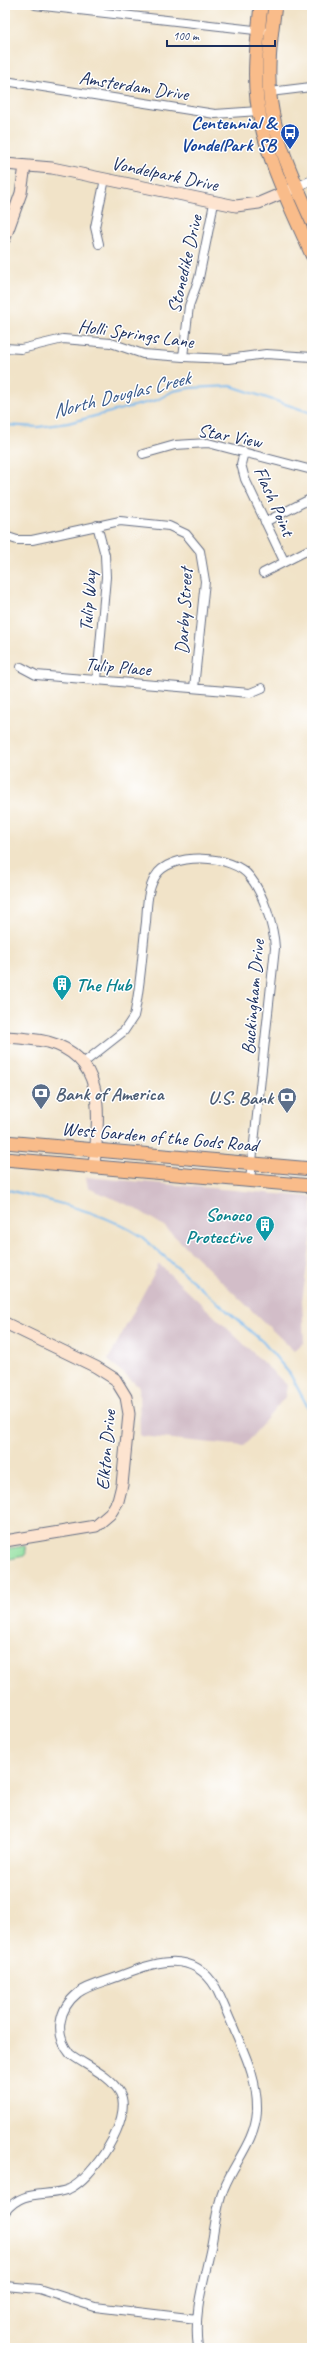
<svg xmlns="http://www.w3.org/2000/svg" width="317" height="2353" font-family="Caveat,sans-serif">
  <rect width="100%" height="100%" fill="#fff"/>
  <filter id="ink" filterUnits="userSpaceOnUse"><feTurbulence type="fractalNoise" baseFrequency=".025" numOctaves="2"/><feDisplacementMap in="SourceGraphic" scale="8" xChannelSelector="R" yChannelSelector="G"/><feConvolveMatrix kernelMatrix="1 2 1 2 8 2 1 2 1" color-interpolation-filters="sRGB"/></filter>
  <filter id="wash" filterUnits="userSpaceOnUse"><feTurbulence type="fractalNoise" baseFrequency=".012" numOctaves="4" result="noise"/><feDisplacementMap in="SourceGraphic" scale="16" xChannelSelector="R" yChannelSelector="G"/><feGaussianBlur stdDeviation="0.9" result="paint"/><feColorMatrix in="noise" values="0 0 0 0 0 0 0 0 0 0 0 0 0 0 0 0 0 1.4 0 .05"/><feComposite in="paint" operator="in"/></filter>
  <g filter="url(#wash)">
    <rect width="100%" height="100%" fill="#f1e3c8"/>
    <path fill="#d2bdc8" d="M86,1177l226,20v36l-10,67 2,42 -10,9 -130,-125 -29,-18 -47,-20z
      M159,1264l128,121 -2,12 -41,49 -104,-10 -1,-49 -31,-27z"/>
    <path fill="#90df9e" stroke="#56877e" d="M25,1546l1,7 -2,3 -19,4v-11z"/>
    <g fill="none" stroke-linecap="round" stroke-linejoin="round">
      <path stroke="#7abaef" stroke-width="2" d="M5,425l33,2 30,-4 89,-23 16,-9 17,-3 41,-2 81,27
        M5,1189c46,13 96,21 137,48l121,105 27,32 22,41"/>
    </g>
  </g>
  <g filter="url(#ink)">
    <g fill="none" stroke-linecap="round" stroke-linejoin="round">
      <g stroke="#666e83" stroke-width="10">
        <path id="street" d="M35,5l228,26
          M5,81l210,33 44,-3
          M270,92l41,-5
          M296,187l16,-7
          M99,244l-4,-17 10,-48
          M5,348l16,1 42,-10 48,4 32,11 40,3 45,2 38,-5 46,3
          M183,357l6,-51 10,-28 15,-75
          M244,452l-3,12 4,15 39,82
          M143,454l32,-9 33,-2 104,27
          M265,522l47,-24
          M97,525l8,30 1,22 -9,103
          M5,536l12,4h15l88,-19 49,5 17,8 14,17 5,30 -11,107
          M263,573l49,-25
          M21,667l15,8 214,18 12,-5
          M82,1064l42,-33 10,-15c7,-31 8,-63 12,-94 1,-15 1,-31 9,-45 14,-26 79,-23 95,0 13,16 24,50 25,71l-25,232
          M5,2212c18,-24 41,-14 64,-23 23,-10 65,-71 51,-96 -10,-18 -34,-27 -50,-39 -16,-19 -12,-45 8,-61 11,-8 26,-11 39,-16 35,-14 75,-30 99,11 6,12 11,25 16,36 12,29 26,55 25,87 -2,30 -22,50 -33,77 -8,19 -9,39 -13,59 -7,34 -18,66 -13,101
          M5,2286l34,3 56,18 102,12"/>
      </g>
      <g stroke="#666e83" stroke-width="13">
        <path id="secondary" d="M5,164l47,4 184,38 23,-3 33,-14
          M5,238l16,-45 4,-27
          M5,1037c14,1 29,2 43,5 61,16 50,78 46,124
          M5,1323l91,44 19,12 11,18 3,17 -7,71 -4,16 -8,13 -14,12 -91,15"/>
      </g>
      <g stroke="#666e83" stroke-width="15">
        <path id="primary" d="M261,5c-3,31 -8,64 -4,95 7,55 33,105 55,155
          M275,5c-3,24 -7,49 -6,73 0,50 23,99 43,143
          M5,1142l307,27
          M5,1159l307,27"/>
      </g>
      <use href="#street" stroke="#fff" stroke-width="8"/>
      <use href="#secondary" stroke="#fde4d0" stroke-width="11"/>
      <use href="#primary" stroke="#f9bc8a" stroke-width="13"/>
    </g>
  </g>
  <defs>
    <g id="bus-pin" transform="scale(1)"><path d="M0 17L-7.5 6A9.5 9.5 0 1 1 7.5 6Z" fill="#1a4fb4" stroke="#fff"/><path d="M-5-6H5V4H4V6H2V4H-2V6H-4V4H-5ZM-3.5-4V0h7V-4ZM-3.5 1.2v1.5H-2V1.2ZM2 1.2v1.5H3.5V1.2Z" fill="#fff"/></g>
    <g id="building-pin" transform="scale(1)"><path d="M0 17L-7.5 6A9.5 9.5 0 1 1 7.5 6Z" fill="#0f9aa8" stroke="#fff"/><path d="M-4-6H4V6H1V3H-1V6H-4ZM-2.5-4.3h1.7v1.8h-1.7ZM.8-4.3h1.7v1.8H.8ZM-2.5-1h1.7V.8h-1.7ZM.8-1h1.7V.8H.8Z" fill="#fff"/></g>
    <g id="bank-pin" transform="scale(1)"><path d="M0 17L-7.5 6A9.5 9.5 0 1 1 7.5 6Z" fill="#5c6f8a" stroke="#fff"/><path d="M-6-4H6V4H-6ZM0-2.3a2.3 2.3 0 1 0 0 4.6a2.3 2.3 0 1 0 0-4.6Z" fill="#fff"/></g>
  </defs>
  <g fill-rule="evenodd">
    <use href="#bus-pin" x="290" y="133"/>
    <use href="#building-pin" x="62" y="984"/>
    <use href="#bank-pin" x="41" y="1093"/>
    <use href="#bank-pin" x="287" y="1097"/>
    <use href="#building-pin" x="265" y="1225"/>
  </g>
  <g text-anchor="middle" stroke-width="3" stroke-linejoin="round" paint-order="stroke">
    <g font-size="19" fill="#1b2f5e" stroke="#fff">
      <text transform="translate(134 85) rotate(9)" y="7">Amsterdam Drive</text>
      <text transform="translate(165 173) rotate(12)" y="7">Vondelpark Drive</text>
      <text transform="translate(184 264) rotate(-77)" y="7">Stonedike Drive</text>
      <text transform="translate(136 333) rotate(8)" y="7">Holli Springs Lane</text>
      <text transform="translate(230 435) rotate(11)" y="7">Star View</text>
      <text transform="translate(275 501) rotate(66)" y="7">Flash Point</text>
      <text transform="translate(87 601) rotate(-86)" y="7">Tulip Way</text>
      <text transform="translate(183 611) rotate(-87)" y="7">Darby Street</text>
      <text transform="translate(118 666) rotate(5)" y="7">Tulip Place</text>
      <text transform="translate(252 997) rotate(-85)" y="7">Buckingham Drive</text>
      <text transform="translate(160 1136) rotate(5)" y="7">West Garden of the Gods Road</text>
      <text transform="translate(105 1450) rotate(-85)" y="7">Elkton Drive</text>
    </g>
    <g font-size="19" font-weight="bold" fill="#164399" stroke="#fff" text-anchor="end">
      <text x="276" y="129">Centennial &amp;<tspan x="276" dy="22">VondelPark SB</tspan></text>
    </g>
    <g font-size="19" font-weight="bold" fill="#0d838f" stroke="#fff" text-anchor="start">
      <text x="76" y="991">The Hub</text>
      <text x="251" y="1221" text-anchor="end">Sonoco<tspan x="251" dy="22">Protective</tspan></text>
    </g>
    <g font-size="19" font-weight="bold" fill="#4e5e75" stroke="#fff" text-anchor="start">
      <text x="55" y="1100">Bank of America</text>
      <text x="273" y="1104" text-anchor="end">U.S. Bank</text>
    </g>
    <g font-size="20" font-style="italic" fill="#38598a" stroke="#fff">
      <text transform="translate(121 394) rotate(-14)" y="7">North Douglas Creek</text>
    </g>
  </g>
  <rect width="317" height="2353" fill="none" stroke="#fff" stroke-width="20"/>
  <path d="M167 40v6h108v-6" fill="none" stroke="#1b2f5e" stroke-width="2"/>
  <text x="173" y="40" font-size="12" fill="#1b2f5e" stroke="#ffffff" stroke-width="3" paint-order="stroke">100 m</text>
</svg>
